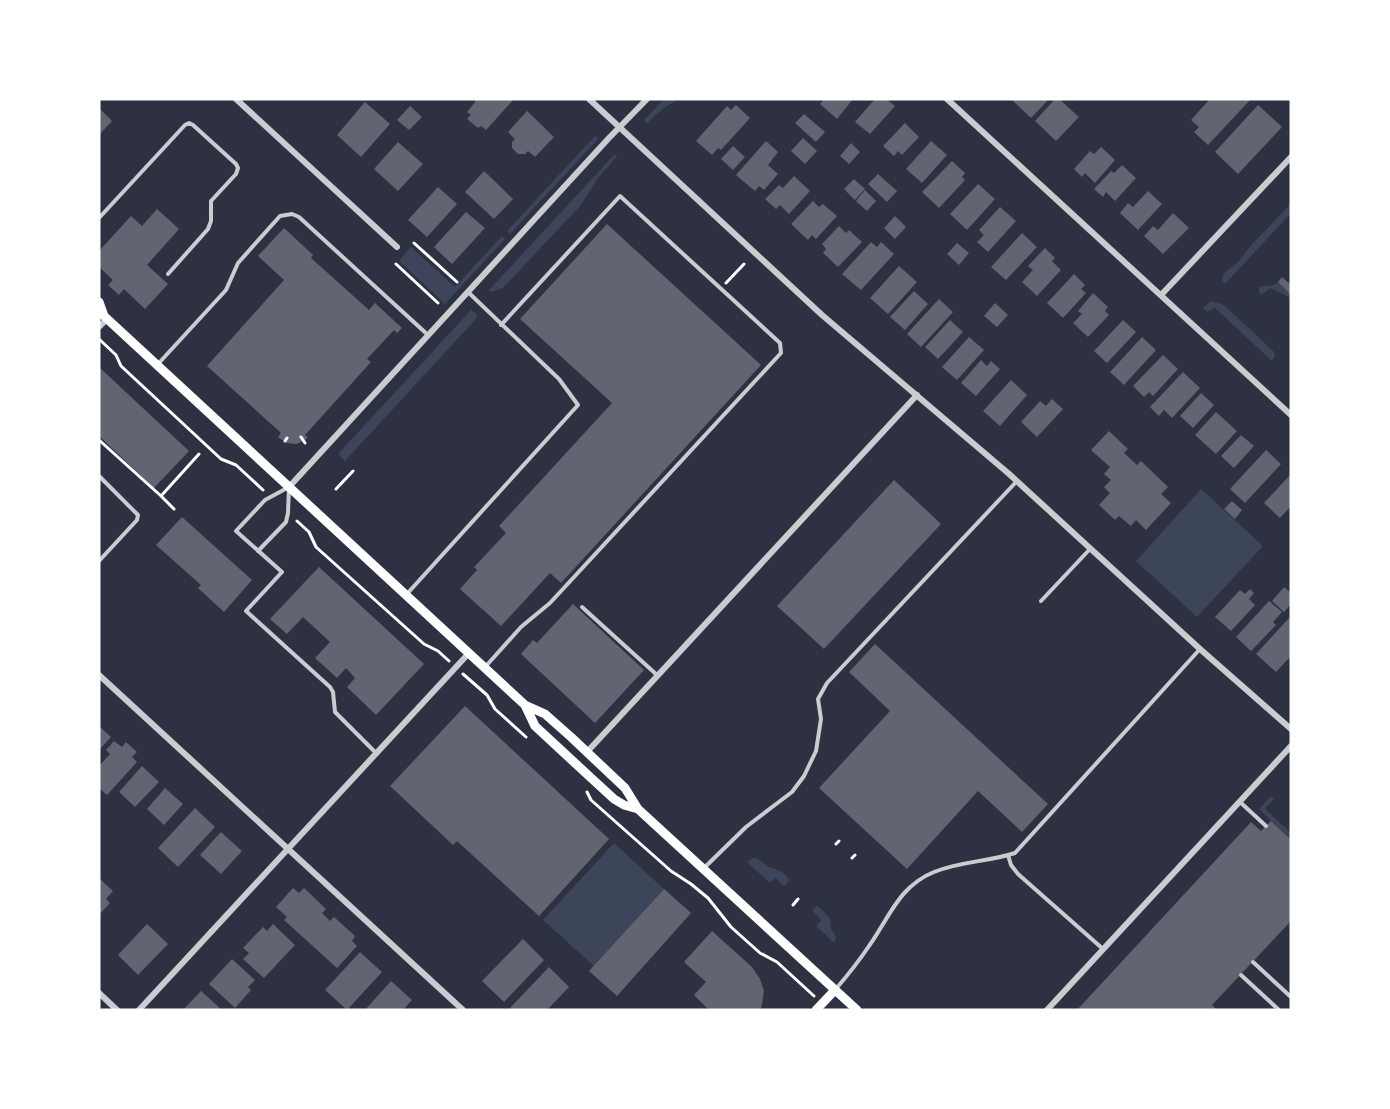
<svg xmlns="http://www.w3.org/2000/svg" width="1390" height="1109" font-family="'IBM Plex Serif',serif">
  <rect width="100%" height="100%" fill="#2d3142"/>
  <path fill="#3c4559" d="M664,99h14l-14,9 -17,15 -3,-3z
    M595,136l3,3 -88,95 -3,-3z
    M615,154l2,2 -19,22 -17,27 -78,83 -12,4 -2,-2z
    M1291,204v9l-66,71 -3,-2 1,-8 15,-12 15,-19z
    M502,236l3,3 -60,65 -46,-43 12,-14 44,40z
    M1278,282l13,13v3l-21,-10 -8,7 -3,-2v-6l15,-2z
    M1211,301l13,4 50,47 1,4 -3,5 -57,-53 -8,4 -4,-4z
    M471,310l6,4 -1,5 -131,142 -7,-7z
    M1201,489l62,57 -66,71 -61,-56z
    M1271,796l3,3 -9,10 26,24v7l-32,-31z
    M614,843l50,46 -70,77 -51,-46z
    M753,858h4l12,9 13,5 8,8 -6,6 -9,-8 -5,5 -23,-21z
    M817,905l13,13 1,10 5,9 -2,6 -18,-17 5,-6 -9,-10z"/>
  <path fill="#626471" d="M475,99h39l-28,31 -5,-4 -3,2 -11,-9 4,-4 -4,-3 8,-10z
    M824,99h29l-16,20 -17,-15z
    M875,99h11l9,7 -25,28 -15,-12z
    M1011,99h38l-18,19z
    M1055,99h4l20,18 -23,24 -21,-20z
    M1210,99h41l-43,46 -14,-13 5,-5 -8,-7z
    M365,102l25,22 -29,33 -24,-22z
    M736,105l14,13 -29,32 -3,-2 -6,7 -16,-14 31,-35 4,4z
    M1258,105l24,22 -44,47 -23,-22z
    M410,106l12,11 -13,13 -12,-10z
    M99,108l13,13 -13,14z
    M527,111l27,26 -19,20 -7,-6 -3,3h-7l-6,-6v-6l3,-3 -7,-7z
    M804,114l21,18 -9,10 -21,-19z
    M905,123l14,14 -17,18 -4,-4 -4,5 -11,-10z
    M803,138l14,13 -12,13 -14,-13z
    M766,141l12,11 -10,13 10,9 -14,16 -5,-4 -4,5 -19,-16z
    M931,141l16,14 -25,28 -16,-14z
    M398,142l25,22 -25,27 -24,-22z
    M851,143l9,9 -11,12 -9,-8z
    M733,146l12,11 -12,13 -12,-11z
    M1101,147l14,13 -20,23 -10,-10 -3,4 -8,-8 16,-18 4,3z
    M952,161l13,12 -3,4 3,3 -26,28 -17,-16z
    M1122,165l14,13 -21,23 -9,-9 -3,5 -9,-8 17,-18 3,2z
    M484,171l29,28 -19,20 -29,-27z
    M878,174l19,17 -10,11 -19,-18z
    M794,176l16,15 -21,23 -9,-9 -4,4 -11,-10 14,-14 4,3z
    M854,179l11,10 -10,11 -11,-11z
    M978,184l17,15 -28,31 -17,-16z
    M438,187l19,17 -30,33 -19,-17z
    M865,190l11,11 -9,10 -11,-10z
    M1148,191l14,13 -24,26 -18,-17 8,-10 5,4z
    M813,201l6,6 4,-3 14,12 -21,23 -4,-4 -4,5 -17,-16z
    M1000,207l16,14 -28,31 -11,-10 7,-7 -5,-5z
    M157,209l22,20 -32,36 21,19 -23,25 -21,-20 -5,6 -11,-10 5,-5 -14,-13v-16l32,-35 11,10z
    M466,212l19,16 -33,36 -18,-17z
    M1173,213l16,15 -26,26 -19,-18 9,-10 5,4z
    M895,216l11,11 -11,12 -11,-11z
    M607,224l154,141 -200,218 -11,-10 -49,53 -41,-37 17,-19 -3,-3 32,-34 -7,-7 113,-123 -92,-84z
    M839,226l7,7 3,-3 13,12 -24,25 -15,-14 3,-4 -4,-5z
    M284,228l29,27 -2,3 58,52 6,-7 27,25 -5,5 -3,-3 -27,29 4,3 -66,73 3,3 -11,6 -10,-1 -9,-6 3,-4 -74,-67 77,-86 -26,-24z
    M1022,233l15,14 -31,33 -15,-13z
    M871,242l6,5 4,-5 13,12 -33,36 -19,-16z
    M957,243l12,10 -10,12 -12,-11z
    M1045,248l10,10 -3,3 9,9 -24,26 -15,-14 11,-12 -5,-4z
    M899,266l18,16 -29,32 -18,-16z
    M1074,274l11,11 -4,4 5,4 -23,25 -16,-15z
    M1282,277l9,8v10l-13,-13z
    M914,291l14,13 -23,26 -15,-13z
    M1093,293l15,14 -3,4 4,4 -21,22 -15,-14 9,-9 -4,-3z
    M939,299l14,13 -32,35 -14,-13z
    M995,303l13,12 -11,12 -13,-11z
    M950,320l13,12 -25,27 -13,-12z
    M1123,320l13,12 -29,31 -13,-12z
    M969,337l15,13 -27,30 -15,-13z
    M1142,337l14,13 -32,35 -14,-13z
    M1163,355l15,14 -25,27 -4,-4 -5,5 -11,-11z
    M981,360l6,6 4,-5 9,8 -24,27 -15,-13z
    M99,367l90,84 -35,37 -55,-52z
    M1183,372l17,16 -28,30 -8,-8 -5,6 -9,-9z
    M1011,380l16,15 -27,31 -17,-15z
    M1201,393l13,12 -21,23 -13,-12z
    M1052,399l11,10 -26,28 -16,-15 19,-21 6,5z
    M1216,412l21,19 -21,23 -21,-19z
    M1109,431l19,18 -4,4 13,12 4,-4 27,26 -7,7 10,9 -25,27 -10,-10 -5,6 -12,-10 -4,4 -16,-15 11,-12 -6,-6 7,-7 -7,-6 6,-7 -19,-17z
    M1241,435l13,11 -20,22 -13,-12z
    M1266,450l15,14 -36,39 -15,-14z
    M1291,474v32l-11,12 -16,-15z
    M894,480l47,44 -117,125 -47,-43z
    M1232,501l10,9 -7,9 -11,-10z
    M182,517l70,63 -28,32 -26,-24 3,-3 -45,-40z
    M319,567l105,97 -48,51 -29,-28 8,-9 -9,-10 -9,10 -22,-20 15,-16 -27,-25 -16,17 -17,-15z
    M1284,587l7,6v11l-7,8 -12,-11z
    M1250,589l4,4 -5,6 6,6 -24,26 -16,-14 25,-27 5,4z
    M1269,601l13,11 -9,10 3,3 -25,26 -15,-14z
    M573,604l71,66 -49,53 -74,-69 12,-14 4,3z
    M1289,618l2,2v36l-15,16 -20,-18z
    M875,644l173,160 -26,28 -44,-41 -71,78 -88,-81 71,-77 -41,-39z
    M465,706l144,133 -70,77 -82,-75 -4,4 -63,-59z
    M99,726l12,11 -12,13z
    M114,741l8,6 4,-5 11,10 -5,5 5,5 -30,33 -8,-7v-22l11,-12 -4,-4z
    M142,766l17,16 -24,25 -16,-15z
    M165,788l18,16 -19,21 -17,-16z
    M195,808l20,19 -37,40 -20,-19z
    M1271,821l20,19v81l-79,84 5,5h-140l174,-188 10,9z
    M221,832l21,19 -21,23 -21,-19z
    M99,878l14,13 -7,8 4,4 -11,12z
    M293,888l6,5 5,-5 22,21 -4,4 8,8 4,-4 21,19 -3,5 5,5 -20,22 -53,-48 3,-3 -11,-10z
    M664,889l27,24 -74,83 -28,-25z
    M147,924l21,20 -30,31 -20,-20z
    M273,924l22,21 -31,33 -21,-19 6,-6 -6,-5 20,-21 4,4z
    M712,931l40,36 8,12 4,12 -3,19h-52l-15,-15 12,-13 -22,-20z
    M523,939l21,21 -40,42 -22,-21z
    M360,952l22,20 -35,38 -22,-20z
    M232,959l23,21 -7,7 3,3 -16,18 -26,-24z
    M549,967l20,20 -22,23h-36l-1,-2z
    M391,981l21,19 -9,10h-38z
    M201,991l21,19h-39z"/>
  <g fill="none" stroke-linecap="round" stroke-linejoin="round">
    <path stroke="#fff" stroke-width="3" d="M414,243l43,39
      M396,264l42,39
      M726,283l18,-19
      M99,339l17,16 5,11 100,93 15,6 27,25
      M301,437l4,6
      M99,440l62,56 38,-42
      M285,441l2,-3
      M336,489l17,-18
      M161,496l13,13
      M297,521l12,11 7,15 108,97 14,7 11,10
      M463,674l24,21 8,14 31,28
      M587,792l4,8 80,71 20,13 17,14 23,29 29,26 17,9 37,34
      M836,844l3,-3
      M852,858l3,-3
      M793,905l5,-6"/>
    <path stroke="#caccd0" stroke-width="4" d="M99,218l86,-93 4,-2 4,2 43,39 2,4 -2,6 -25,27v20l-3,8 -40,45
      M158,364l68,-74 12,-27 42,-47 12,-2 7,3 129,118
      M99,476l39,39 -1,5 -38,41
      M258,551l28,-29 2,-9 1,-26 -24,13 -29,31 46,41 -36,39 84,76 3,5 2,20 42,42
      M406,595l172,-190 -19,-26 -91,-87
      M1041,601l49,-52
      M582,607l75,68
      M486,666l35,-39 29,-24 231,-250 -1,-10 -160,-147 -119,129
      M1240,802l26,24
      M1008,855l3,10 7,9 85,75
      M704,868l42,-41 46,-35 12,-16 12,-25 5,-32 -3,-20 9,-16 190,-202
      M1253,962l38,35
      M1241,975l38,35
      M835,990c12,-14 24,-29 34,-44 20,-28 30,-60 65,-74 27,-11 54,-10 81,-19l185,-204"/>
    <path stroke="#caccd0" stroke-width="6" d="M236,99l161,148
      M589,99l233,216 186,158 192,176 91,80
      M947,99l344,316
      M1161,295l130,-138
      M99,327l8,-8
      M289,487l319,-348 39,-40
      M99,675l364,335
      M587,752l330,-357
      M99,993l18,17
      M139,1010l330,-357
      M1047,1010l244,-264"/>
    <path stroke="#fff" stroke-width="9" d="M99,302l5,14 421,389 20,9 26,23 54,51 13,21 219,201
      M525,705l10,21 54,50 25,23 10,6 14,4
      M816,1010l19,-20"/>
  </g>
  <rect width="1390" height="1109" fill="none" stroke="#ffffff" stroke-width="201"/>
</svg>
